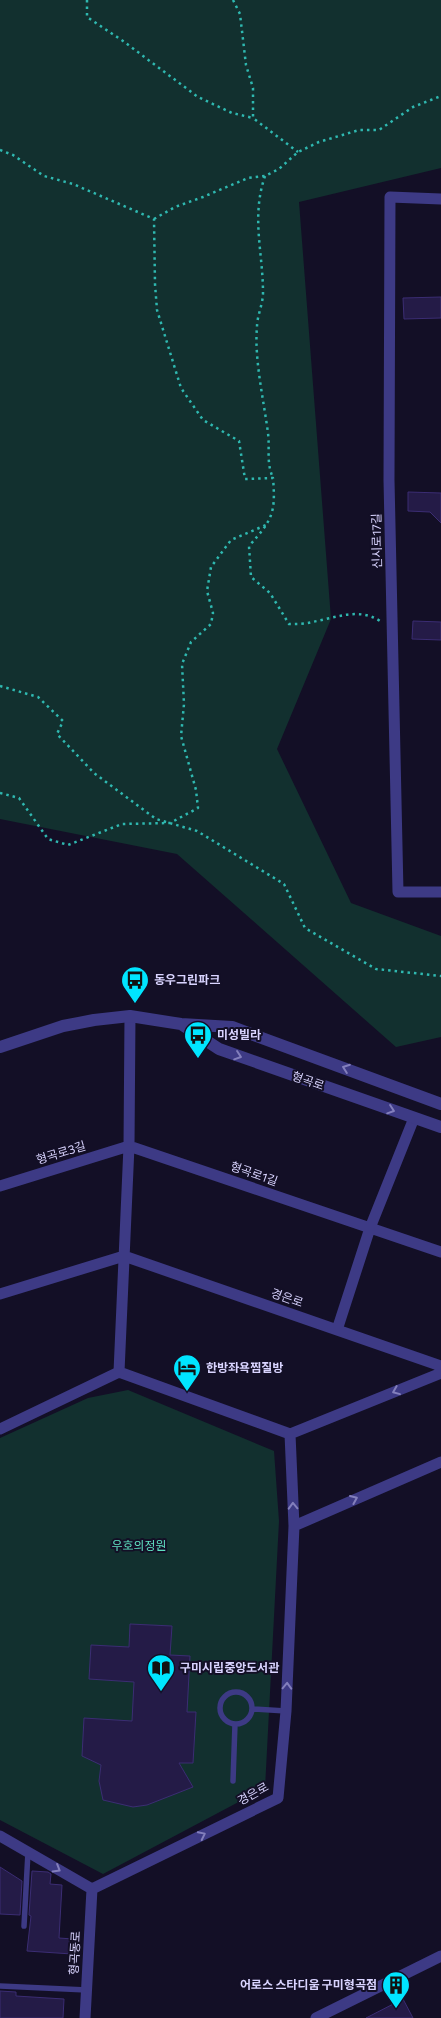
<svg xmlns="http://www.w3.org/2000/svg" width="441" height="2018" font-family="Commissioner,'Noto Sans KR',sans-serif">
  <rect width="100%" height="100%" fill="#130f26"/>
  <path fill="#12302f" d="M0,0h441v168l-142,34 32,417 -54,130 74,154 90,33v101l-45,10 -219,-193 -177,-35z
    M128,1390l146,61 5,70 -14,267 -162,86 -103,-54v-382l88,-40z"/>
  <path fill="#241b47" stroke="#3b2d73" d="M441,297v21l-37,1 -1,-21z
    M408,492l33,1v30l-11,-11 -22,-1z
    M413,621l28,1v18l-29,-1z
    M130,1624l42,2 -2,29 20,1 -3,56h9l-3,51h-14l14,24 -46,18 -14,2 -30,-7 -4,-19 2,-16 -19,-9 2,-38 48,3 2,-39 -45,-3 2,-34 38,2z
    M0,1867l22,14 -2,34 -20,-1z
    M32,1871l16,1 3,2 -1,10 12,1 -3,53 14,1 -1,15 -45,-3 4,-35 -2,-1z
    M0,1991l16,1v4l48,3 -1,19h-63z
    M403,1999l10,19h-47z"/>
  <g fill="none" stroke-linecap="round" stroke-linejoin="round">
    <path stroke="#2fb8b0" stroke-width="2.5" stroke-dasharray="2.5 4" stroke-linecap="butt" d="M87,0v17l36,24 75,56 34,16 21,5
      M233,0l7,14 6,51 7,23v30l45,34
      M0,150l13,5 31,21 29,8 81,35 1,65 2,26 24,78 22,32 36,21 6,38 28,-1c3,36 -1,42 -24,68l2,31 19,16 19,31c8,0 16,0 23,-2 23,-4 47,-15 68,-1
      M265,176c-14,41 -2,76 -2,117 0,11 -6,23 -6,34 -3,31 7,75 11,106 2,17 -2,29 5,45
      M154,219l21,-12 28,-10 45,-19 17,-2 14,-7 19,-17 21,-10 40,-12h20l34,-23 28,-11
      M0,686l38,11 25,24 -6,13 37,39 62,46 41,12 87,53 21,44 71,41 65,7
      M0,793l19,5 29,41 20,6 54,-21 48,-1 28,-15 -2,-18 -15,-54 3,-32 -2,-40 9,-22 20,-18 2,-11 -6,-22 4,-24 20,-27 35,-15"/>
    <path stroke="#3d3a85" stroke-width="5.5" d="M220 1708a16 16 0 1 1 32 0a16 16 0 1 1-32 0Z
      M253,1709l33,2
      M233,1781l2,-57
      M24,1926l4,-74
      M0,1986l87,4"/>
    <path stroke="#3d3a85" stroke-width="11" d="M441,199l-51,-2 -1,283 9,412h43
      M0,1186l129,-40 312,106
      M0,1294l124,-38 317,110
      M337,1330l33,-102 44,-110
      M119,1372l10,-226 1,-130
      M0,1429l119,-57 171,62 4,92 -8,185 -8,87 -186,91 -92,-53
      M290,1434l151,-61
      M294,1526l147,-64
      M85,2018l7,-129
      M316,2018l125,-62"/>
    <path stroke="#3d3a85" stroke-width="12" d="M181,1024l38,25 222,78
      M0,1047l63,-21 31,-6 36,-4 51,8 51,3 209,77"/>
  </g>
  <defs><path id="oneway-chevron" d="M-2-3.5L2.5 0L-2 3.5" fill="none" stroke-width="1.6" stroke-linecap="round" stroke-linejoin="round" transform="scale(1.25)"/></defs>
  <g stroke="#837fbc">
    <use href="#oneway-chevron" transform="translate(238 1056) rotate(19)"/>
    <use href="#oneway-chevron" transform="translate(346 1068) rotate(-160)"/>
    <use href="#oneway-chevron" transform="translate(391 1110) rotate(19)"/>
    <use href="#oneway-chevron" transform="translate(396 1391) rotate(158)"/>
    <use href="#oneway-chevron" transform="translate(354 1499) rotate(-23)"/>
    <use href="#oneway-chevron" transform="translate(293 1506) rotate(-92)"/>
    <use href="#oneway-chevron" transform="translate(287 1686) rotate(-88)"/>
    <use href="#oneway-chevron" transform="translate(202 1835) rotate(-26)"/>
    <use href="#oneway-chevron" transform="translate(57 1869) rotate(31)"/>
  </g>
  <defs>
    <g id="bus-pin" transform="scale(1.4375)"><path d="M0 17L-7.5 6A9.5 9.5 0 1 1 7.5 6Z" fill="#00e5ff" stroke="#130f26"/><path d="M-5-6H5V4H4V6H2V4H-2V6H-4V4H-5ZM-3.5-4V0h7V-4ZM-3.5 1.2v1.5H-2V1.2ZM2 1.2v1.5H3.5V1.2Z" fill="#111"/></g>
    <g id="hotel-pin" transform="scale(1.4375)"><path d="M0 17L-7.5 6A9.5 9.5 0 1 1 7.5 6Z" fill="#00e5ff" stroke="#130f26"/><path d="M-6-4.5h1.5V1H6V5H4.5V3h-9V5H-6ZM-4 0a1.8 1.8 0 1 1 3.6 0ZM.5 0V-2.5h3Q6-2.5 6 0Z" fill="#111"/></g>
    <g id="library-pin" transform="scale(1.4375)"><path d="M0 17L-7.5 6A9.5 9.5 0 1 1 7.5 6Z" fill="#00e5ff" stroke="#130f26"/><path d="M-6-4Q-3-5.5-.7-3.5V5Q-3 3-6 4ZM6-4Q3-5.5 .7-3.5V5Q3 3 6 4Z" fill="#111"/></g>
    <g id="building-pin" transform="scale(1.4375)"><path d="M0 17L-7.5 6A9.5 9.5 0 1 1 7.5 6Z" fill="#00e5ff" stroke="#130f26"/><path d="M-4-6H4V6H1V3H-1V6H-4ZM-2.5-4.3h1.7v1.8h-1.7ZM.8-4.3h1.7v1.8H.8ZM-2.5-1h1.7V.8h-1.7ZM.8-1h1.7V.8H.8Z" fill="#111"/></g>
  </defs>
  <g fill-rule="evenodd">
    <use href="#bus-pin" x="135" y="980"/>
    <use href="#bus-pin" x="198" y="1035"/>
    <use href="#hotel-pin" x="187" y="1368"/>
    <use href="#library-pin" x="161" y="1668"/>
    <use href="#building-pin" x="396" y="1985"/>
  </g>
  <g text-anchor="middle" stroke-width="4" stroke-linejoin="round" paint-order="stroke">
    <g font-size="12" fill="#d9d4ff" stroke="#130f26">
      <text transform="translate(377 541) rotate(-91)" y="4">신시로17길</text>
      <text transform="translate(308 1081) rotate(19)" y="4">형곡로</text>
      <text transform="translate(61 1153) rotate(-17)" y="4">형곡로3길</text>
      <text transform="translate(254 1174) rotate(19)" y="4">형곡로1길</text>
      <text transform="translate(287 1298) rotate(19)" y="4">경은로</text>
      <text transform="translate(253 1794) rotate(-29)" y="4">경은로</text>
      <text transform="translate(75 1953) rotate(-87)" y="4">형곡동로</text>
    </g>
    <g font-size="12" font-weight="bold" fill="#d9d4ff" stroke="#130f26" text-anchor="start">
      <text x="154" y="984">동우그린파크</text>
      <text x="217" y="1039">미성빌라</text>
      <text x="206" y="1372">한방좌욕찜질방</text>
      <text x="180" y="1672">구미시립중앙도서관</text>
      <text x="377" y="1989" text-anchor="end">어로스 스타디움 구미형곡점</text>
    </g>
    <g font-size="12" fill="#5fe0c0" stroke="#130f26">
      <text x="139" y="1550">우호의정원</text>
    </g>
  </g>
</svg>
